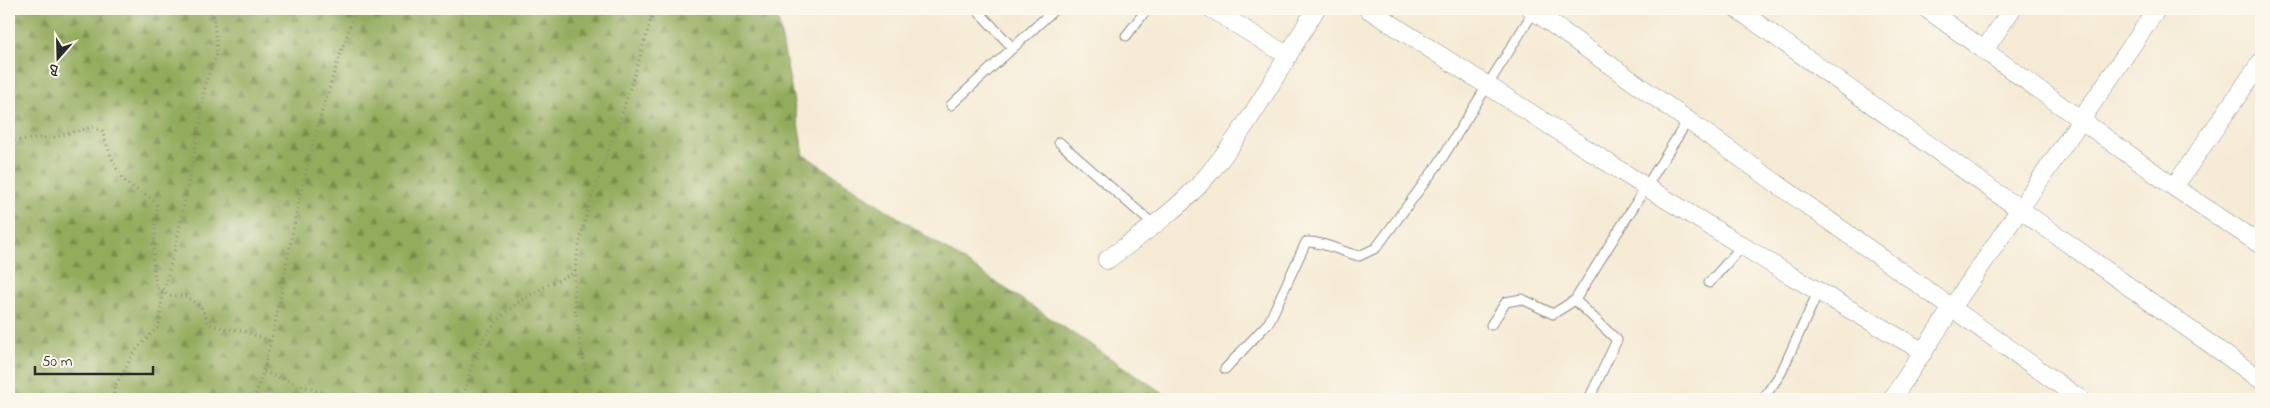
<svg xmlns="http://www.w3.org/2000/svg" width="2270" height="408" font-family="'Indie Flower',sans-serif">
  <defs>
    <pattern id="forest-firs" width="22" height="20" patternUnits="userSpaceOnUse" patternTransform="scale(1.25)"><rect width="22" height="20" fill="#92ab5c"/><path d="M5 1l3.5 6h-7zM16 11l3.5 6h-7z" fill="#778b4c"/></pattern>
  </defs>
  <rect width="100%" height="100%" fill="#fbf7ec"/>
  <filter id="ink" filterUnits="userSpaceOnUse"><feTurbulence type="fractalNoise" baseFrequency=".02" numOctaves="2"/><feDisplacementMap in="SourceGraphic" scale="10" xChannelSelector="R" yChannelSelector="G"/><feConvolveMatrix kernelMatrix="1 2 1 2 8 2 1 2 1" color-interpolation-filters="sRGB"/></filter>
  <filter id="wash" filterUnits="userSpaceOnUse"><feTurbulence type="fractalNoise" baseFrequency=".0096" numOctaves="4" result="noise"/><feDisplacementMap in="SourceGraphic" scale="20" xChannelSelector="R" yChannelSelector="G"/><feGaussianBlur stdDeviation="1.12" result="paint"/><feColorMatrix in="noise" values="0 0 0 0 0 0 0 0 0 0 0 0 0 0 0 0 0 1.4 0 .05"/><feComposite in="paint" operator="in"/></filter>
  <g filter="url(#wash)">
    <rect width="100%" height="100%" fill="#f5ebd5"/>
    <path fill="url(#forest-firs)" stroke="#5e6b44" d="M9,9h767l28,146 368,244h-1163z"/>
  </g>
  <g filter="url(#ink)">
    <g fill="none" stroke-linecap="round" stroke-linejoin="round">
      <g stroke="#908b80" stroke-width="11">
        <path id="service" d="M976,9l37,39
          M1126,36l21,-27
          M951,105l104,-96
          M1059,142l95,83
          M1709,283l33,-37
          M1575,300l42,40 -28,59
          M1491,325l15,-23 16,-3 31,15 22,-14 113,-180
          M1225,369l44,-47 37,-80c16,-1 36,10 53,14l17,-8 63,-85 95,-152
          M1763,399l18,-26 37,-81"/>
      </g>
      <g stroke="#908b80" stroke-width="19">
        <path id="minor" d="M1212,9l76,47
          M1368,9l278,178 144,88 134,77
          M1531,9l549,390
          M1737,9l524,371
          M1927,9l247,178 87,58
          M1985,49l27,-40
          M2174,187l87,-125
          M1107,260c31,-23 65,-46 91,-74 48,-52 81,-118 118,-177
          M1892,399l60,-91 205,-299"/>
      </g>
      <path stroke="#908b80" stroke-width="3" stroke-dasharray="1 4" stroke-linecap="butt" d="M9,141l45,-4 39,-10 9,4c5,14 14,43 26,53 11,10 17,6 29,21l-4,54 3,28 14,9h16l15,11 8,17 13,4 21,3 28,10
        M264,372l76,27
        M113,399l2,-13 21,-36 23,-24 4,-34 13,-47 25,-127 4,-34 12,-31 -4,-44
        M254,399c22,-62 30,-128 44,-193 14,-67 35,-133 58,-197
        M460,399c7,-12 9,-26 14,-40 20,-50 55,-65 101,-87
        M593,399c-10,-38 -22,-88 -18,-128 5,-49 27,-103 44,-149 13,-38 24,-75 35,-113"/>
      <use href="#service" stroke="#fff" stroke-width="9"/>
      <use href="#minor" stroke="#fff" stroke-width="18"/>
    </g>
  </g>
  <rect width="2270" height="408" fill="none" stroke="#fbf7ec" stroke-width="30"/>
  <g transform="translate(58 58) rotate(200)" stroke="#fbf7ec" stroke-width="4" paint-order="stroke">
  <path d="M0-4L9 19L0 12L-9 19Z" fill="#2b2b2b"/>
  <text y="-8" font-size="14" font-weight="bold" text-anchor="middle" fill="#2b2b2b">B</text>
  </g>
  <path d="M35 366v8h118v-8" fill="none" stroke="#2b2b2b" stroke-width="2.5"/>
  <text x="42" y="366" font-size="15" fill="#2b2b2b" stroke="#fbf7ec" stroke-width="4" paint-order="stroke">50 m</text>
</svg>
